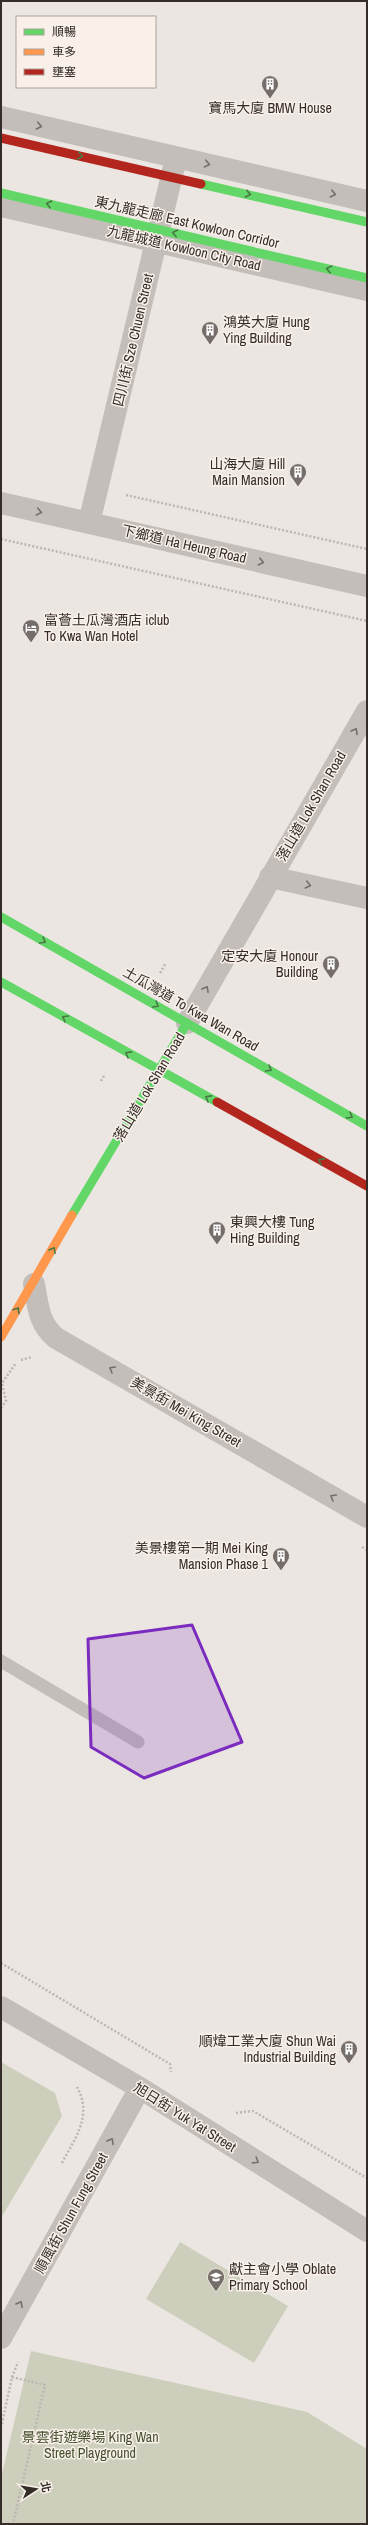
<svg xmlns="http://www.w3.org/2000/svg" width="368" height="2525" font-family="'Archivo Narrow','Noto Sans TC',sans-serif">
  <rect width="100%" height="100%" fill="#ebe6e1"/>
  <path fill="#cdcfbc" d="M1,2062l54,31 7,23 -61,102z
    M180,2242l108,64 -34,57 -108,-64z
    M31,2351l276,61 60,37v75h-366v-46z"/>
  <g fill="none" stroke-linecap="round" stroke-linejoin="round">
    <path stroke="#bdb6b2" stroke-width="2.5" stroke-dasharray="2 2" stroke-linecap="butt" d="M126,495l241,54
      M1,539l366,82
      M160,973l6,-10
      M101,1081l4,-7
      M21,1360l11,-3
      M1,1408l5,-7 -4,-18 14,-20
      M362,1547l5,3
      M1,1963l169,101 1,8
      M236,2113l17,-2 114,67
      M62,2163c13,-25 31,-47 15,-76
      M12,2377l33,8 -32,139
      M1,2428l11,-51 6,-15"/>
    <path stroke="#c4beba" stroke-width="13" d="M1,1661l137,81"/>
    <path stroke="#c4beba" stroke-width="22" d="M1,117l366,84
      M1,206l366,84
      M1,503l366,83
      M89,523l87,-365
      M270,877l97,21
      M187,1023l180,-312
      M34,1284c4,21 4,39 22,54l311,179
      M1,2007l139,81 227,143
      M1,2338l139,-250"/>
    <path stroke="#63d668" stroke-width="9" d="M1,917l366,209
      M1,982l216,120
      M72,1215l115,-192"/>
    <path stroke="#ff974d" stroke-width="9" d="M1,1337l71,-122"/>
    <path stroke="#b3261e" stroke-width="9" d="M217,1102l150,84"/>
    <path stroke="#63d668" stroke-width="9" d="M201,184l166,38
      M1,193l366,85"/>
    <path stroke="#b3261e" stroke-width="9" d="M1,138l200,46"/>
  </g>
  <defs><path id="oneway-chevron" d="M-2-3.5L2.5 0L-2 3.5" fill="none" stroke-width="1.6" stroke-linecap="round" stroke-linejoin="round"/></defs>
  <g stroke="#756e6a">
    <use href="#oneway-chevron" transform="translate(39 126) rotate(13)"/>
    <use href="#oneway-chevron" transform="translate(207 164) rotate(13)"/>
    <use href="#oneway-chevron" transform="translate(333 194) rotate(13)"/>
    <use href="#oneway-chevron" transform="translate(39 512) rotate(13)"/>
    <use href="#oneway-chevron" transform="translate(261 562) rotate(13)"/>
    <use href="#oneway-chevron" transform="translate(355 731) rotate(-60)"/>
    <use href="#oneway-chevron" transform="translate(308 885) rotate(13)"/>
    <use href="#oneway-chevron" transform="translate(206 989) rotate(-61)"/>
    <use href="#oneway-chevron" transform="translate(112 1369) rotate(-150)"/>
    <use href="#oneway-chevron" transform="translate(333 1497) rotate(-150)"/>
    <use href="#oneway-chevron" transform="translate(111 2141) rotate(-61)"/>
    <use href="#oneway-chevron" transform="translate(256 2161) rotate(32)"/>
    <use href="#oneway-chevron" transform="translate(20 2304) rotate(-61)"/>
  </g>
  <g stroke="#4a7845">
    <use href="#oneway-chevron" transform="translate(80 156) rotate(13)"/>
    <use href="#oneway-chevron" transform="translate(248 194) rotate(13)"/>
    <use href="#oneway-chevron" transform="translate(49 204) rotate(-167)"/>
    <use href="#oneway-chevron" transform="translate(175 233) rotate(-167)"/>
    <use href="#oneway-chevron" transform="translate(329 269) rotate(-167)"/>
    <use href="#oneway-chevron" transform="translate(43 941) rotate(30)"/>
    <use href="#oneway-chevron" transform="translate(156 1005) rotate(30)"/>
    <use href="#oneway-chevron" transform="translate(65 1018) rotate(-150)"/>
    <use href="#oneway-chevron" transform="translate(128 1054) rotate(-151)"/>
    <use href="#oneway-chevron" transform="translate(269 1069) rotate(30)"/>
    <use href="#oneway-chevron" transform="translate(208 1098) rotate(-151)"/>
    <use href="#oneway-chevron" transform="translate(350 1116) rotate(30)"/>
    <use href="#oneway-chevron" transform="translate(321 1161) rotate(-151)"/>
    <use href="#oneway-chevron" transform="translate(53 1250) rotate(-60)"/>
    <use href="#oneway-chevron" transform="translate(17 1310) rotate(-58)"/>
  </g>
  <path fill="#7b2cbf" fill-opacity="0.2" stroke="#7b2cbf" stroke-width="3" stroke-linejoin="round" d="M192,1625l50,117 -98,36 -53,-31 -3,-108z"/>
  <defs>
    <g id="building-pin" transform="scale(0.9)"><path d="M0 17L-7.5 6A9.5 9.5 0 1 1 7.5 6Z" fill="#756d69" stroke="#f8f0e9"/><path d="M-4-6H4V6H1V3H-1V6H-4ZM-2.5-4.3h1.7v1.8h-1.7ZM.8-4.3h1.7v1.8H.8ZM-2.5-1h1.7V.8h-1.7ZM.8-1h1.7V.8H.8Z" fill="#fff"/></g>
    <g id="hotel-pin" transform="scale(0.9)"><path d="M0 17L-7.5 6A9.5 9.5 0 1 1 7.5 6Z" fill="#756d69" stroke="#f8f0e9"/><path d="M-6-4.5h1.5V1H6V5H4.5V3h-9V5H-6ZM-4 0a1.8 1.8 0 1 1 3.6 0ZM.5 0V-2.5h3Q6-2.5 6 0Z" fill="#fff"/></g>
    <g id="school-pin" transform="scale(0.9)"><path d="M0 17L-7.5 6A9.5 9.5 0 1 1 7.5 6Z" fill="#756d69" stroke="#f8f0e9"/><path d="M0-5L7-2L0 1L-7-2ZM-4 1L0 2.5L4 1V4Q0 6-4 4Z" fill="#fff"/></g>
  </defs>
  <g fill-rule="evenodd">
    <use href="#building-pin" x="270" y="84"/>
    <use href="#building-pin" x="210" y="330"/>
    <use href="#building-pin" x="298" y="472"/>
    <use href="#hotel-pin" x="31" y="628"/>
    <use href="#building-pin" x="331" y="964"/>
    <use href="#building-pin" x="217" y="1230"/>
    <use href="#building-pin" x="281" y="1556"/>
    <use href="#building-pin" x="349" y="2049"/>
    <use href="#school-pin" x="216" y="2277"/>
  </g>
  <g text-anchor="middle" stroke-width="3" stroke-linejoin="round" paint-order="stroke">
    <g font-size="14" fill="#352c29" stroke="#f8f0e9" text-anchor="start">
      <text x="270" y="113" text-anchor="middle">寶馬大廈 BMW House</text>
      <text x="223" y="327">鴻英大廈 Hung<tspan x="223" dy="16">Ying Building</tspan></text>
      <text x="285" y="469" text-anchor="end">山海大廈 Hill<tspan x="285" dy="16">Main Mansion</tspan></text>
      <text x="44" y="625">富薈土瓜灣酒店 iclub<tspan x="44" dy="16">To Kwa Wan Hotel</tspan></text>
      <text x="318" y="961" text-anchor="end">定安大廈 Honour<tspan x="318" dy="16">Building</tspan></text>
      <text x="230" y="1227">東興大樓 Tung<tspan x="230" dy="16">Hing Building</tspan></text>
      <text x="268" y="1553" text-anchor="end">美景樓第一期 Mei King<tspan x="268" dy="16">Mansion Phase 1</tspan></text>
      <text x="336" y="2046" text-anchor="end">順煒工業大廈 Shun Wai<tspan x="336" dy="16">Industrial Building</tspan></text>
      <text x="229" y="2274">獻主會小學 Oblate<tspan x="229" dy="16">Primary School</tspan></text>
    </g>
    <g font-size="14" fill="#352c29" stroke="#f8f0e9">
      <text transform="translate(187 222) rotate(13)" y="5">東九龍走廊 East Kowloon Corridor</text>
      <text transform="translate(184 248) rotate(13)" y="5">九龍城道 Kowloon City Road</text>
      <text transform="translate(133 340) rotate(-77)" y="5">四川街 Sze Chuen Street</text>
      <text transform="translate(184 544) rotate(13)" y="5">下鄉道 Ha Heung Road</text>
      <text transform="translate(311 806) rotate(-60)" y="5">落山道 Lok Shan Road</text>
      <text transform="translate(191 1009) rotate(30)" y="5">土瓜灣道 To Kwa Wan Road</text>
      <text transform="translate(149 1087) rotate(-59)" y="5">落山道 Lok Shan Road</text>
      <text transform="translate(186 1412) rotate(30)" y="5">美景街 Mei King Street</text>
      <text transform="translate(185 2117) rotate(32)" y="5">旭日街 Yuk Yat Street</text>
      <text transform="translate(71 2213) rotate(-61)" y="5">順風街 Shun Fung Street</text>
    </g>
    <g font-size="14" fill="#46502f" stroke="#f8f0e9">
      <text x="90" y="2442">景雲街遊樂場 King Wan<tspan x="90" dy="16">Street Playground</tspan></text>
    </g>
  </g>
  <rect width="368" height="2525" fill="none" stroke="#352c29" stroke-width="4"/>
  <rect x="16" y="16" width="140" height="72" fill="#f8f0e9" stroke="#aaa29c"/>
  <rect x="24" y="29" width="20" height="6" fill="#63d668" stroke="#aaa29c"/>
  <text x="52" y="36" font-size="12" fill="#352c29">順暢</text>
  <rect x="24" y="49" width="20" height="6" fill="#ff974d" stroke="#aaa29c"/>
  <text x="52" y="56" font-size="12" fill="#352c29">車多</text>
  <rect x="24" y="69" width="20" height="6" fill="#b3261e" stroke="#aaa29c"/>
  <text x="52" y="76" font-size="12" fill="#352c29">壅塞</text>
  <g transform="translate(36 2489) rotate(78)" stroke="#f8f0e9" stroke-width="3" paint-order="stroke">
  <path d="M0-3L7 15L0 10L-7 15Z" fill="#352c29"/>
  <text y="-6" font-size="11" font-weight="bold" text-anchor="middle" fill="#352c29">北</text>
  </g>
</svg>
